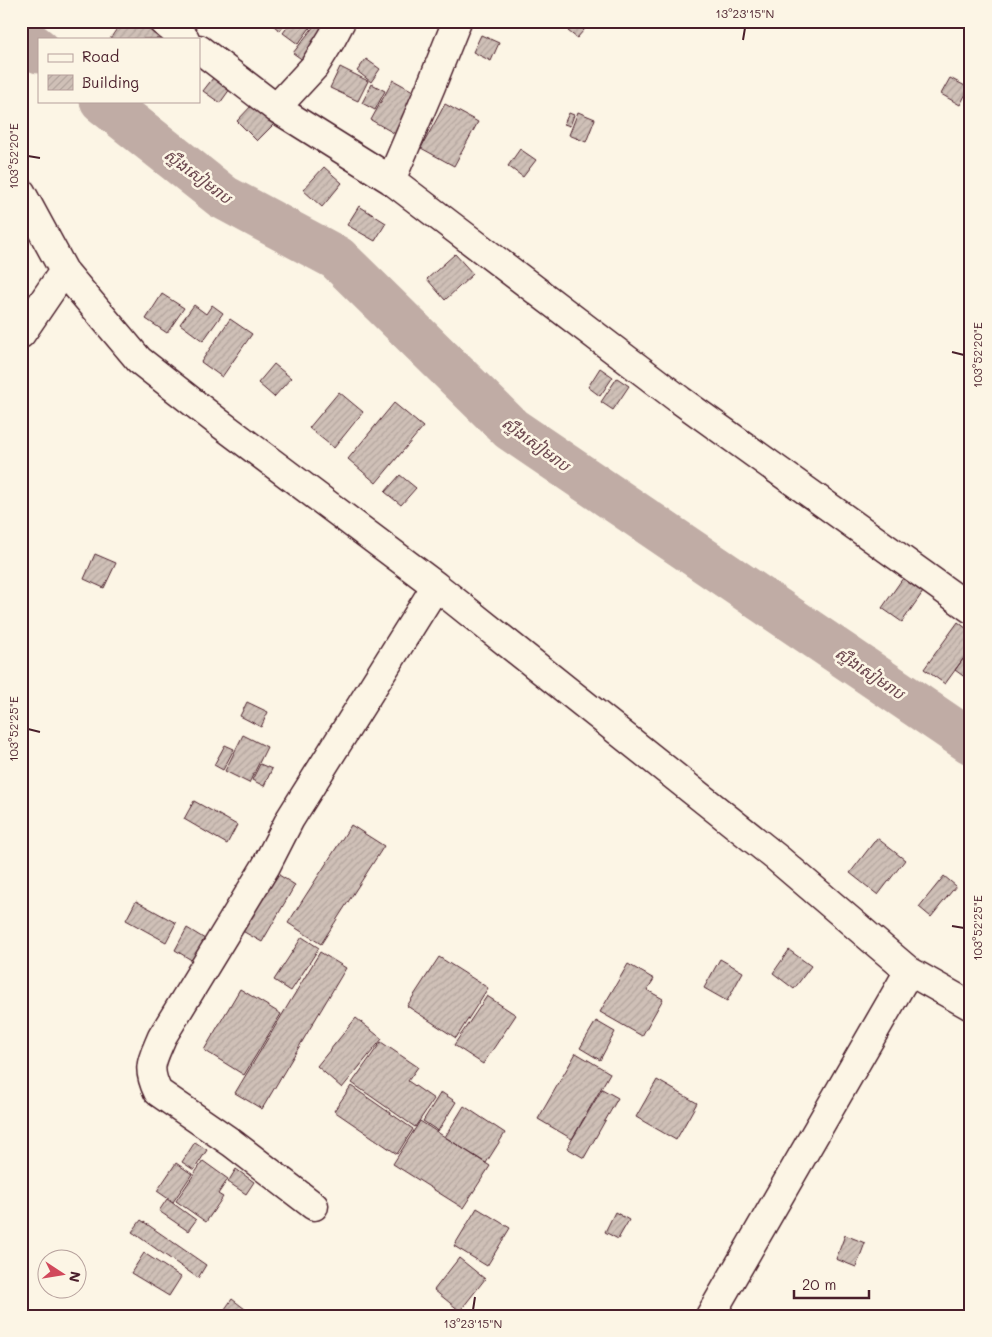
<svg xmlns="http://www.w3.org/2000/svg" width="992" height="1337" font-family="Mali,'Noto Sans Khmer',sans-serif">
  <defs>
    <pattern id="building-hatch" width="6" height="6" patternUnits="userSpaceOnUse" patternTransform="scale(1.25)"><rect width="6" height="6" fill="#cfc0b7"/><path d="M-1 1l2-2M0 6l6-6M5 7l2-2" fill="none" stroke="#b3a59e"/></pattern>
  </defs>
  <rect width="100%" height="100%" fill="#fcf5e5"/>
  <filter id="ink" filterUnits="userSpaceOnUse"><feTurbulence type="fractalNoise" baseFrequency=".02" numOctaves="2"/><feDisplacementMap in="SourceGraphic" scale="10" xChannelSelector="R" yChannelSelector="G"/><feConvolveMatrix kernelMatrix="1 2 1 2 8 2 1 2 1" color-interpolation-filters="sRGB"/></filter>
  <g filter="url(#ink)">
    <g fill="none" stroke-linecap="round" stroke-linejoin="round">
      <path stroke="#c0aca5" stroke-width="45" d="M21,37l18,14
        M102,101l121,96 114,61 174,171 460,313"/>
    </g>
    <path fill="url(#building-hatch)" stroke="#4a1f2b" d="M99,21h18l-8,9z
      M122,21h34l15,18h-61z
      M268,21h19l-7,10z
      M292,21h23l-17,23 -15,-11z
      M318,21h8l-19,42 -14,-10z
      M576,21h12l2,2 -13,15 -9,-7z
      M481,35l18,8 -8,18 -18,-9z
      M366,59l14,10 -9,13 -14,-11z
      M340,67l28,14 -10,20 -28,-13z
      M213,78l17,11 -10,14 -17,-12z
      M950,78l19,10 -9,17 -19,-11z
      M393,80l29,16 -23,40 -28,-16z
      M372,84l13,7 -10,19 -13,-7z
      M253,104l21,20 -17,17 -20,-20z
      M445,104l33,18 -24,44 -33,-18z
      M578,112l17,7 -9,23 -17,-7z
      M569,113l5,2 -4,11 -6,-2z
      M520,149l16,11 -13,17 -15,-11z
      M324,167l18,16 -20,24 -19,-17z
      M359,206l27,17 -11,18 -28,-16z
      M455,254l18,20 -28,26 -18,-21z
      M162,294l22,14 -17,25 -21,-14z
      M194,305l12,9 6,-9 11,8 -20,28 -23,-17z
      M230,319l22,15 -30,43 -21,-15z
      M274,364l17,14 -17,19 -16,-14z
      M600,368l13,9 -13,19 -12,-9z
      M617,378l12,8 -16,24 -12,-8z
      M339,392l24,20 -29,36 -25,-20z
      M394,403l29,24 -47,56 -28,-24z
      M400,475l16,13 -15,17 -16,-13z
      M95,554l21,9 -12,25 -20,-9z
      M903,578l20,14 -21,30 -20,-14z
      M958,622l13,10v16l-26,36 -21,-15z
      M970,650l1,1v21l-5,6 -11,-8z
      M247,702l21,10 -7,15 -21,-11z
      M243,735l24,12 -18,36 -24,-12z
      M225,745l9,4 -11,21 -9,-5z
      M260,764l12,5 -8,17 -12,-6z
      M194,801l43,24 -10,19 -43,-25z
      M351,825l33,21 -63,98 -33,-21z
      M877,838l28,22 -27,35 -28,-22z
      M271,870l24,15 -33,57 -25,-14z
      M944,876l12,10 -25,31 -12,-10z
      M136,901l40,22 -10,19 -40,-22z
      M187,928l18,11 -12,22 -18,-11z
      M302,937l17,11 -28,43 -17,-11z
      M789,950l22,16 -17,23 -21,-16z
      M320,952l26,16 -84,141 -27,-16z
      M439,957l49,31 -32,50 -49,-32z
      M720,959l23,13 -16,29 -23,-13z
      M628,964l26,15 -7,11 16,9 -21,37 -42,-24z
      M240,989l41,25 -37,61 -40,-25z
      M487,996l29,19 -33,49 -29,-19z
      M356,1018l26,21 -40,49 -25,-22z
      M596,1021l19,11 -15,28 -20,-12z
      M381,1042l37,25 -10,14 26,18 -19,28 -63,-44z
      M576,1053l34,20 -38,66 -34,-20z
      M657,1080l40,23 -21,37 -40,-23z
      M351,1086l62,43 -16,25 -63,-43z
      M602,1089l16,9 -34,60 -17,-10z
      M441,1092l15,10 -18,29 -15,-10z
      M464,1106l41,27 -19,30 -41,-26z
      M420,1121l70,45 -27,42 -70,-44z
      M195,1142l12,8 -13,20 -12,-8z
      M203,1161l25,18 -10,15 5,3 -17,25 -30,-21z
      M176,1163l16,11 -19,28 -16,-11z
      M236,1169l18,13 -8,12 -18,-12z
      M167,1199l29,21 -8,11 -29,-20z
      M477,1208l33,20 -23,38 -33,-20z
      M615,1212l14,8 -11,19 -13,-7z
      M141,1220l65,45 -8,13 -66,-46z
      M845,1235l20,8 -9,24 -20,-8z
      M144,1253l37,24 -12,19 -38,-23z
      M459,1258l26,21 -25,32 -26,-21z
      M232,1299l22,17h-34z"/>
    <g fill="none" stroke-linecap="round" stroke-linejoin="round">
      <g stroke="#4a1f2b" stroke-width="31">
        <path id="minor" d="M162,21l23,18
          M199,49l77,59 115,72 289,220 291,209
          M276,108l38,-41 18,-29 9,-17
          M391,180l40,-94 26,-65
          M21,192l43,79 75,89 79,62 218,164 341,272 132,113 62,35
          M21,334l43,-63
          M314,1206l-82,-63 -74,-51c-12,-25 -6,-31 4,-55l104,-171 24,-47 146,-233
          M710,1316l199,-345"/>
      </g>
      <use href="#minor" stroke="#fcf5e5" stroke-width="28"/>
    </g>
  </g>
  <path fill="none" stroke="#4a1f2b" stroke-width="2" d="M743,40l2,-12M28,156l12,2M952,352l12,3M28,729l12,3M952,926l12,2M473,1310l2,-13"/>
  <g text-anchor="middle" stroke-width="5" stroke-linejoin="round" paint-order="stroke">
    <g font-size="16" font-style="italic" fill="#6d4950" stroke="#fcf5e5">
      <text transform="translate(198 176) rotate(37)" y="6">ស្ទឹងសៀមរាប</text>
      <text transform="translate(536 444) rotate(36)" y="6">ស្ទឹងសៀមរាប</text>
      <text transform="translate(870 673) rotate(34)" y="6">ស្ទឹងសៀមរាប</text>
    </g>
  </g>
  <rect width="992" height="1337" fill="none" stroke="#fcf5e5" stroke-width="55"/>
  <rect x="38" y="38" width="162" height="65" fill="#fcf5e5" stroke="#b59f9b"/>
  <rect x="48" y="54" width="25" height="8" fill="#fcf5e5" stroke="#b59f9b"/>
  <text x="82" y="62" font-size="15" fill="#4a1f2b">Road</text>
  <rect x="48" y="75" width="25" height="15" fill="url(#building-hatch)" stroke="#b59f9b"/>
  <text x="82" y="88" font-size="15" fill="#4a1f2b">Building</text>
  <g transform="translate(62 1274) rotate(102)"><circle r="24" fill="#fcf5e5" stroke="#b59f9b"/>
  <path d="M0-4L9 19L0 12L-9 19Z" fill="#d1495b"/>
  <text y="-8" font-size="14" font-weight="bold" text-anchor="middle" fill="#4a1f2b">N</text>
  </g>
  <path d="M794 1290v8h75v-8" fill="none" stroke="#4a1f2b" stroke-width="2.5"/>
  <text x="802" y="1290" font-size="15" fill="#4a1f2b" stroke="#fcf5e5" stroke-width="4" paint-order="stroke">20 m</text>
  <rect x="28" y="28" width="936" height="1282" fill="none" stroke="#4a1f2b" stroke-width="2"/>
  <g font-size="12" text-anchor="middle" fill="#4a1f2b">
    <text x="745" y="18">13°23'15"N</text>
    <text transform="translate(14 156) rotate(-90)" y="4">103°52'20"E</text>
    <text transform="translate(978 355) rotate(-90)" y="4">103°52'20"E</text>
    <text transform="translate(14 729) rotate(-90)" y="4">103°52'25"E</text>
    <text transform="translate(978 928) rotate(-90)" y="4">103°52'25"E</text>
    <text x="473" y="1328">13°23'15"N</text>
  </g>
</svg>
